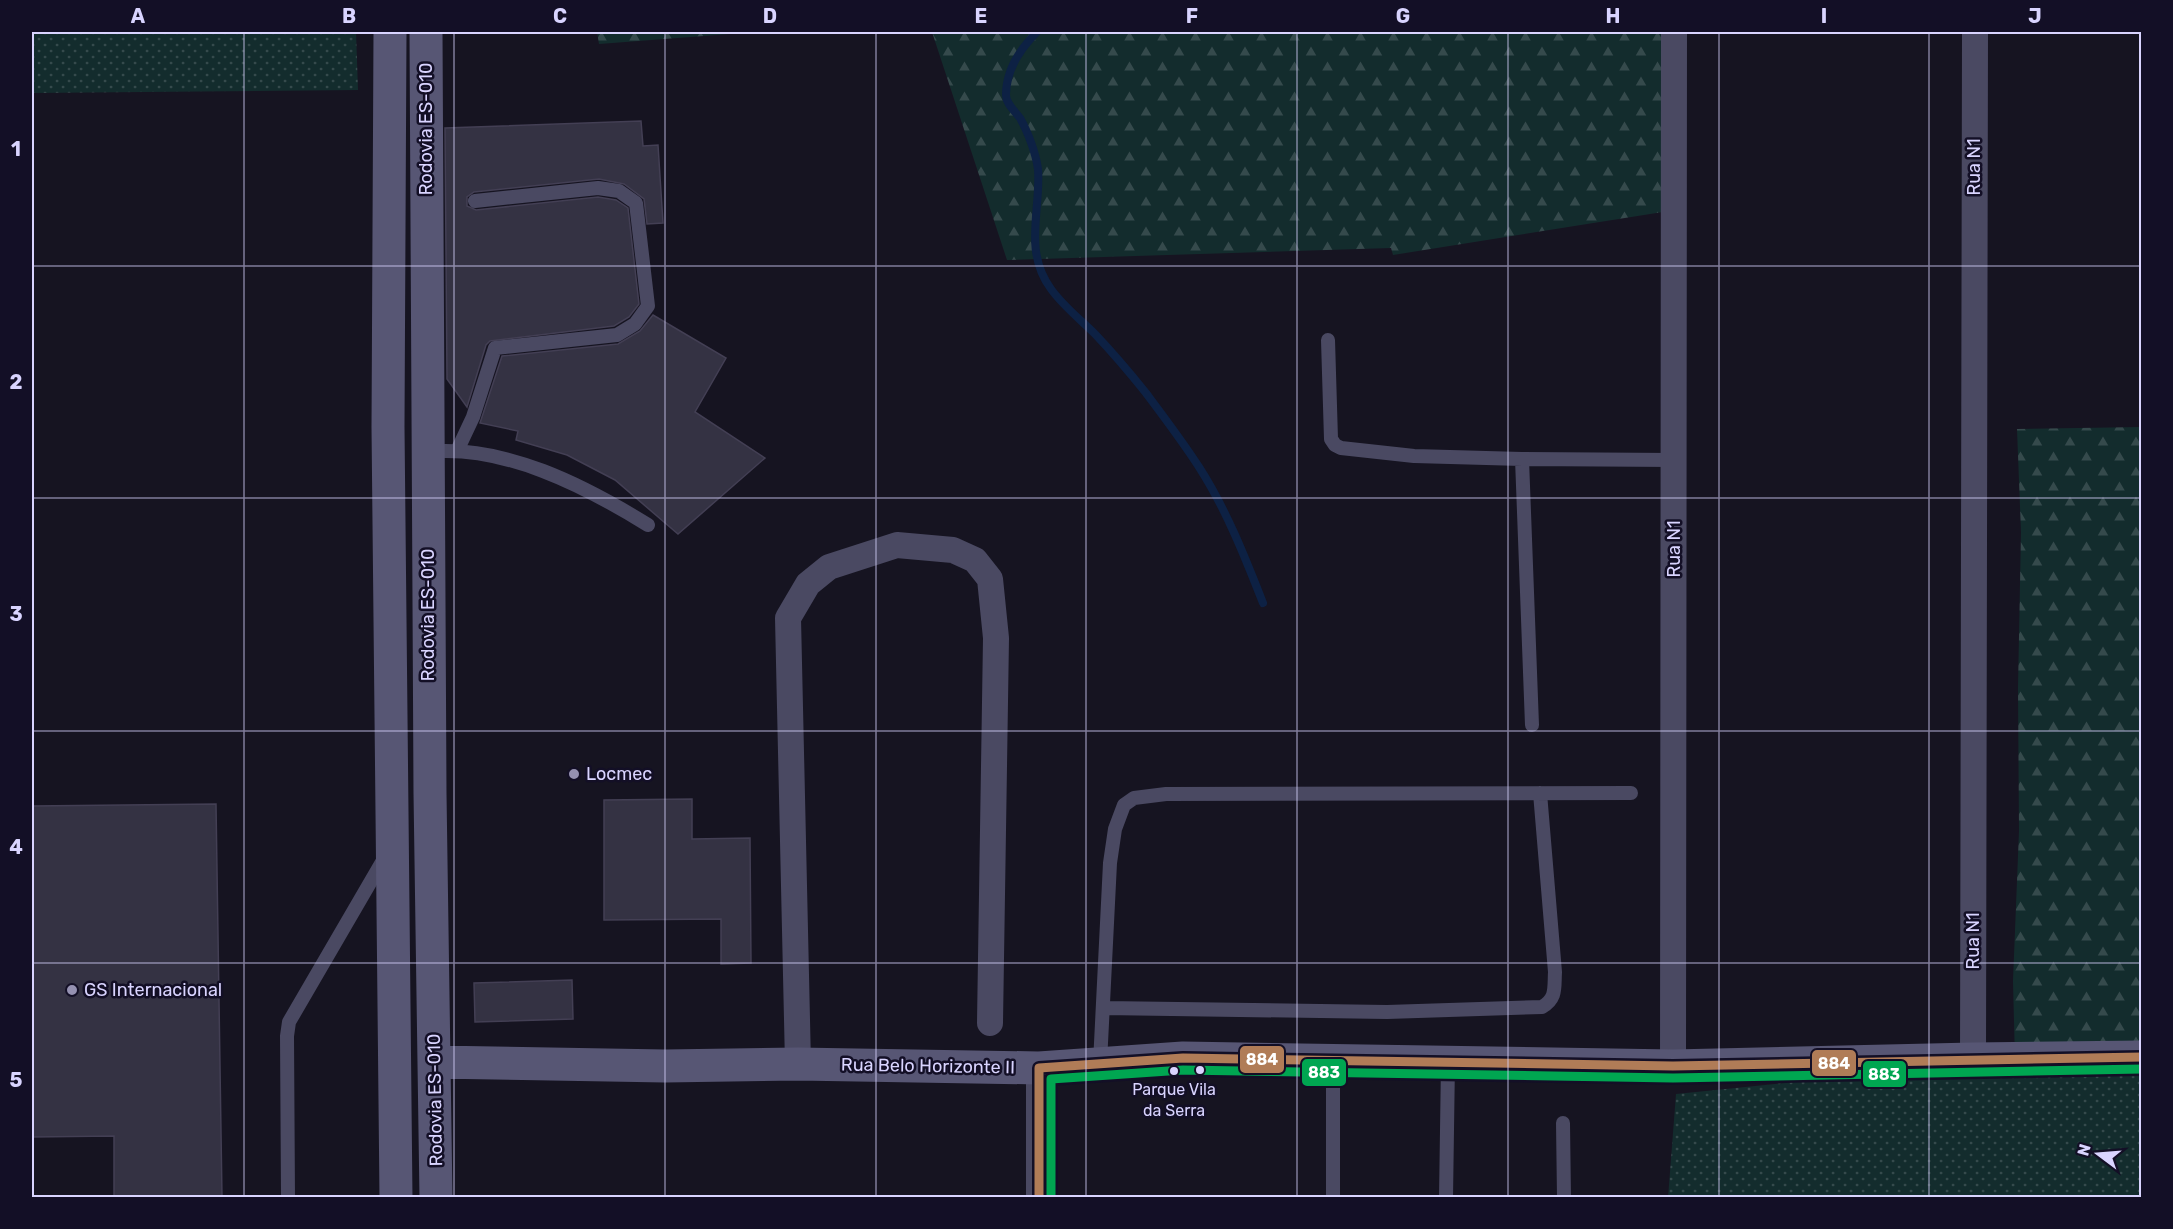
<svg xmlns="http://www.w3.org/2000/svg" width="2173" height="1229" font-family="Rubik,sans-serif">
  <defs>
    <pattern id="grass-dots" width="8" height="8" patternUnits="userSpaceOnUse" patternTransform="scale(1.5)"><rect width="8" height="8" fill="#132c2d"/><path d="M2 2h.1M6 6h.1" fill="none" stroke="#354a4c" stroke-width="1.8" stroke-linecap="round"/></pattern>
    <pattern id="forest-firs" width="22" height="20" patternUnits="userSpaceOnUse" patternTransform="scale(1.5)"><rect width="22" height="20" fill="#132c2d"/><path d="M5 1l3.5 6h-7zM16 11l3.5 6h-7z" fill="#354a4c"/></pattern>
  </defs>
  <rect width="100%" height="100%" fill="#161421"/>
  <path fill="url(#grass-dots)" d="M32,32h324l2,58 -326,3z
    M2141,1058v139l-473,1 8,-104 339,-34z"/>
  <path fill="url(#forest-firs)" d="M597,32h159l-157,12z
    M932,32h729l8,179 -276,44 -2,-7 -384,12z
    M2141,427v631l-126,2 -2,-79 6,-150 -1,-143 3,-156 -4,-103z"/>
  <g fill="none" stroke-linecap="round" stroke-linejoin="round">
    <path stroke="#0d2144" stroke-width="8" d="M1037,32c-17,17 -31,38 -31,63 0,9 9,16 14,23 8,14 16,36 18,51 3,42 -15,82 13,120 12,17 30,31 44,45 18,19 35,39 51,59 18,24 37,49 53,74 27,42 46,90 64,136"/>
  </g>
  <path fill="#343243" stroke="#433f54" stroke-width="1.5" d="M641,121l2,25 15,-1 5,78 -16,1 -3,-25 -20,-15 -25,-5 -125,13 -7,5v9l9,4 122,-13 18,3 12,8 11,96 -10,13 -15,9 -124,15 -4,4 -19,62 -20,-28 -2,-251z
    M653,315l73,43 -31,54 70,46 -87,76 -63,-54 -48,-25 -51,-15 2,-9 -38,-8 22,-67 116,-12 22,-13z
    M692,799v40l58,-1 1,125 -30,1v-45l-117,1v-120z
    M216,804l6,393h-108v-61l-82,1v-331z
    M572,980l1,39 -98,3 -1,-39z"/>
  <g fill="none" stroke-linecap="round" stroke-linejoin="round">
    <path stroke="#4a4962" stroke-width="14" d="M1328,340l3,99 4,6 6,3 73,8 108,3 152,1
      M457,451l16,-34 22,-69 122,-13 18,-11 13,-18 -12,-103 -17,-12 -21,-3 -123,13
      M427,452c77,-8 158,34 221,73
      M1522,459l10,266
      M1104,1008l283,4 155,-5c15,-9 12,-19 13,-35l-15,-179
      M1100,1063l10,-200 5,-34 9,-24 10,-7 32,-4 465,-1
      M1563,1123l1,75
      M288,1198l-1,-162 2,-14 96,-165
      M1333,1198v-137
      M1446,1198l2,-136"/>
    <path stroke="#4a4962" stroke-width="26" d="M1973,1059l2,-1027
      M798,1064l-10,-446 20,-34 21,-17 68,-22 56,5 22,10 15,19 6,59 -6,385
      M1673,1066l1,-1034
      M1039,1068v130"/>
    <path stroke="#575674" stroke-width="33" d="M390,32l-2,395 8,771
      M426,32l4,761 6,405
      M435,1062l230,4 133,-2 241,4 144,-10 490,8 300,-7 169,-2"/>
    <g stroke="#130f26" stroke-width="14">
      <path id="bus-1" d="M1039,1198v-130l144,-10 490,8 469,-9"/>
    </g>
    <g stroke="#130f26" stroke-width="14">
      <path id="bus-2" d="M1051,1198v-119l132,-9 490,8 469,-9"/>
    </g>
    <use href="#bus-1" stroke="#b07c57" stroke-width="9"/>
    <use href="#bus-2" stroke="#00a651" stroke-width="9"/>
  </g>
  <path fill="none" stroke="#d9d4ff" stroke-width="1.5" stroke-opacity="0.55" d="M244,32v1166M454,32v1166M665,32v1166M876,32v1166M1086,32v1166M1297,32v1166M1508,32v1166M1719,32v1166M1929,32v1166M32,266h2110M32,498h2110M32,731h2110M32,963h2110"/>
  <g fill="#9591b1" stroke="#130f26" stroke-width="2">
    <circle cx="574" cy="774" r="6"/>
    <circle cx="72" cy="990" r="6"/>
  </g>
  <g fill="#d9d4ff" stroke="#130f26" stroke-width="2">
    <circle cx="1200" cy="1070" r="5"/>
    <circle cx="1174" cy="1071" r="5"/>
  </g>
  <g text-anchor="middle" stroke-width="5" stroke-linejoin="round" paint-order="stroke">
    <g font-size="16" fill="#d9d4ff" stroke="#130f26">
      <text x="1174" y="1095">Parque Vila<tspan x="1174" dy="21">da Serra</tspan></text>
    </g>
    <g font-size="18" fill="#d9d4ff" stroke="#130f26">
      <text transform="translate(426 129) rotate(-90)" y="6">Rodovia ES-010</text>
      <text transform="translate(1974 167) rotate(-90)" y="6">Rua N1</text>
      <text transform="translate(1674 549) rotate(-90)" y="6">Rua N1</text>
      <text transform="translate(428 615) rotate(-90)" y="6">Rodovia ES-010</text>
      <text transform="translate(1973 941) rotate(-90)" y="6">Rua N1</text>
      <text transform="translate(928 1066) rotate(1)" y="6">Rua Belo Horizonte II</text>
      <text transform="translate(435 1100) rotate(-91)" y="6">Rodovia ES-010</text>
    </g>
    <g font-size="18" fill="#d9d4ff" stroke="#130f26" text-anchor="start">
      <text x="586" y="780">Locmec</text>
      <text x="84" y="996">GS Internacional</text>
    </g>
  </g>
  <g stroke="#130f26" stroke-width="2">
    <rect x="1239" y="1045" width="46" height="29" rx="6" fill="#b07c57"/>
    <rect x="1811" y="1049" width="46" height="28" rx="6" fill="#b07c57"/>
    <rect x="1301" y="1058" width="46" height="29" rx="6" fill="#00a651"/>
    <rect x="1862" y="1060" width="45" height="28" rx="6" fill="#00a651"/>
  </g>
  <g font-size="16" text-anchor="middle" font-weight="bold" fill="#fff">
    <text x="1262" y="1065">884</text>
    <text x="1834" y="1069">884</text>
    <text x="1324" y="1078">883</text>
    <text x="1884" y="1080">883</text>
  </g>
  <rect width="2173" height="1229" fill="none" stroke="#130f26" stroke-width="66"/>
  <g transform="translate(2098 1154) rotate(286)" stroke="#130f26" stroke-width="4.5" paint-order="stroke">
  <path d="M0-4.5L10 22L0 15L-10 22Z" fill="#d9d4ff"/>
  <text y="-9" font-size="16" font-weight="bold" text-anchor="middle" fill="#d9d4ff">N</text>
  </g>
  <rect x="33" y="33" width="2107" height="1163" fill="none" stroke="#d9d4ff" stroke-width="2"/>
  <g font-size="20" text-anchor="middle" font-weight="bold" fill="#d9d4ff">
    <text x="138" y="23">A</text>
    <text x="349" y="23">B</text>
    <text x="560" y="23">C</text>
    <text x="770" y="23">D</text>
    <text x="981" y="23">E</text>
    <text x="1192" y="23">F</text>
    <text x="1403" y="23">G</text>
    <text x="1613" y="23">H</text>
    <text x="1824" y="23">I</text>
    <text x="2035" y="23">J</text>
    <text x="16" y="156">1</text>
    <text x="16" y="389">2</text>
    <text x="16" y="621">3</text>
    <text x="16" y="854">4</text>
    <text x="16" y="1087">5</text>
  </g>
</svg>
